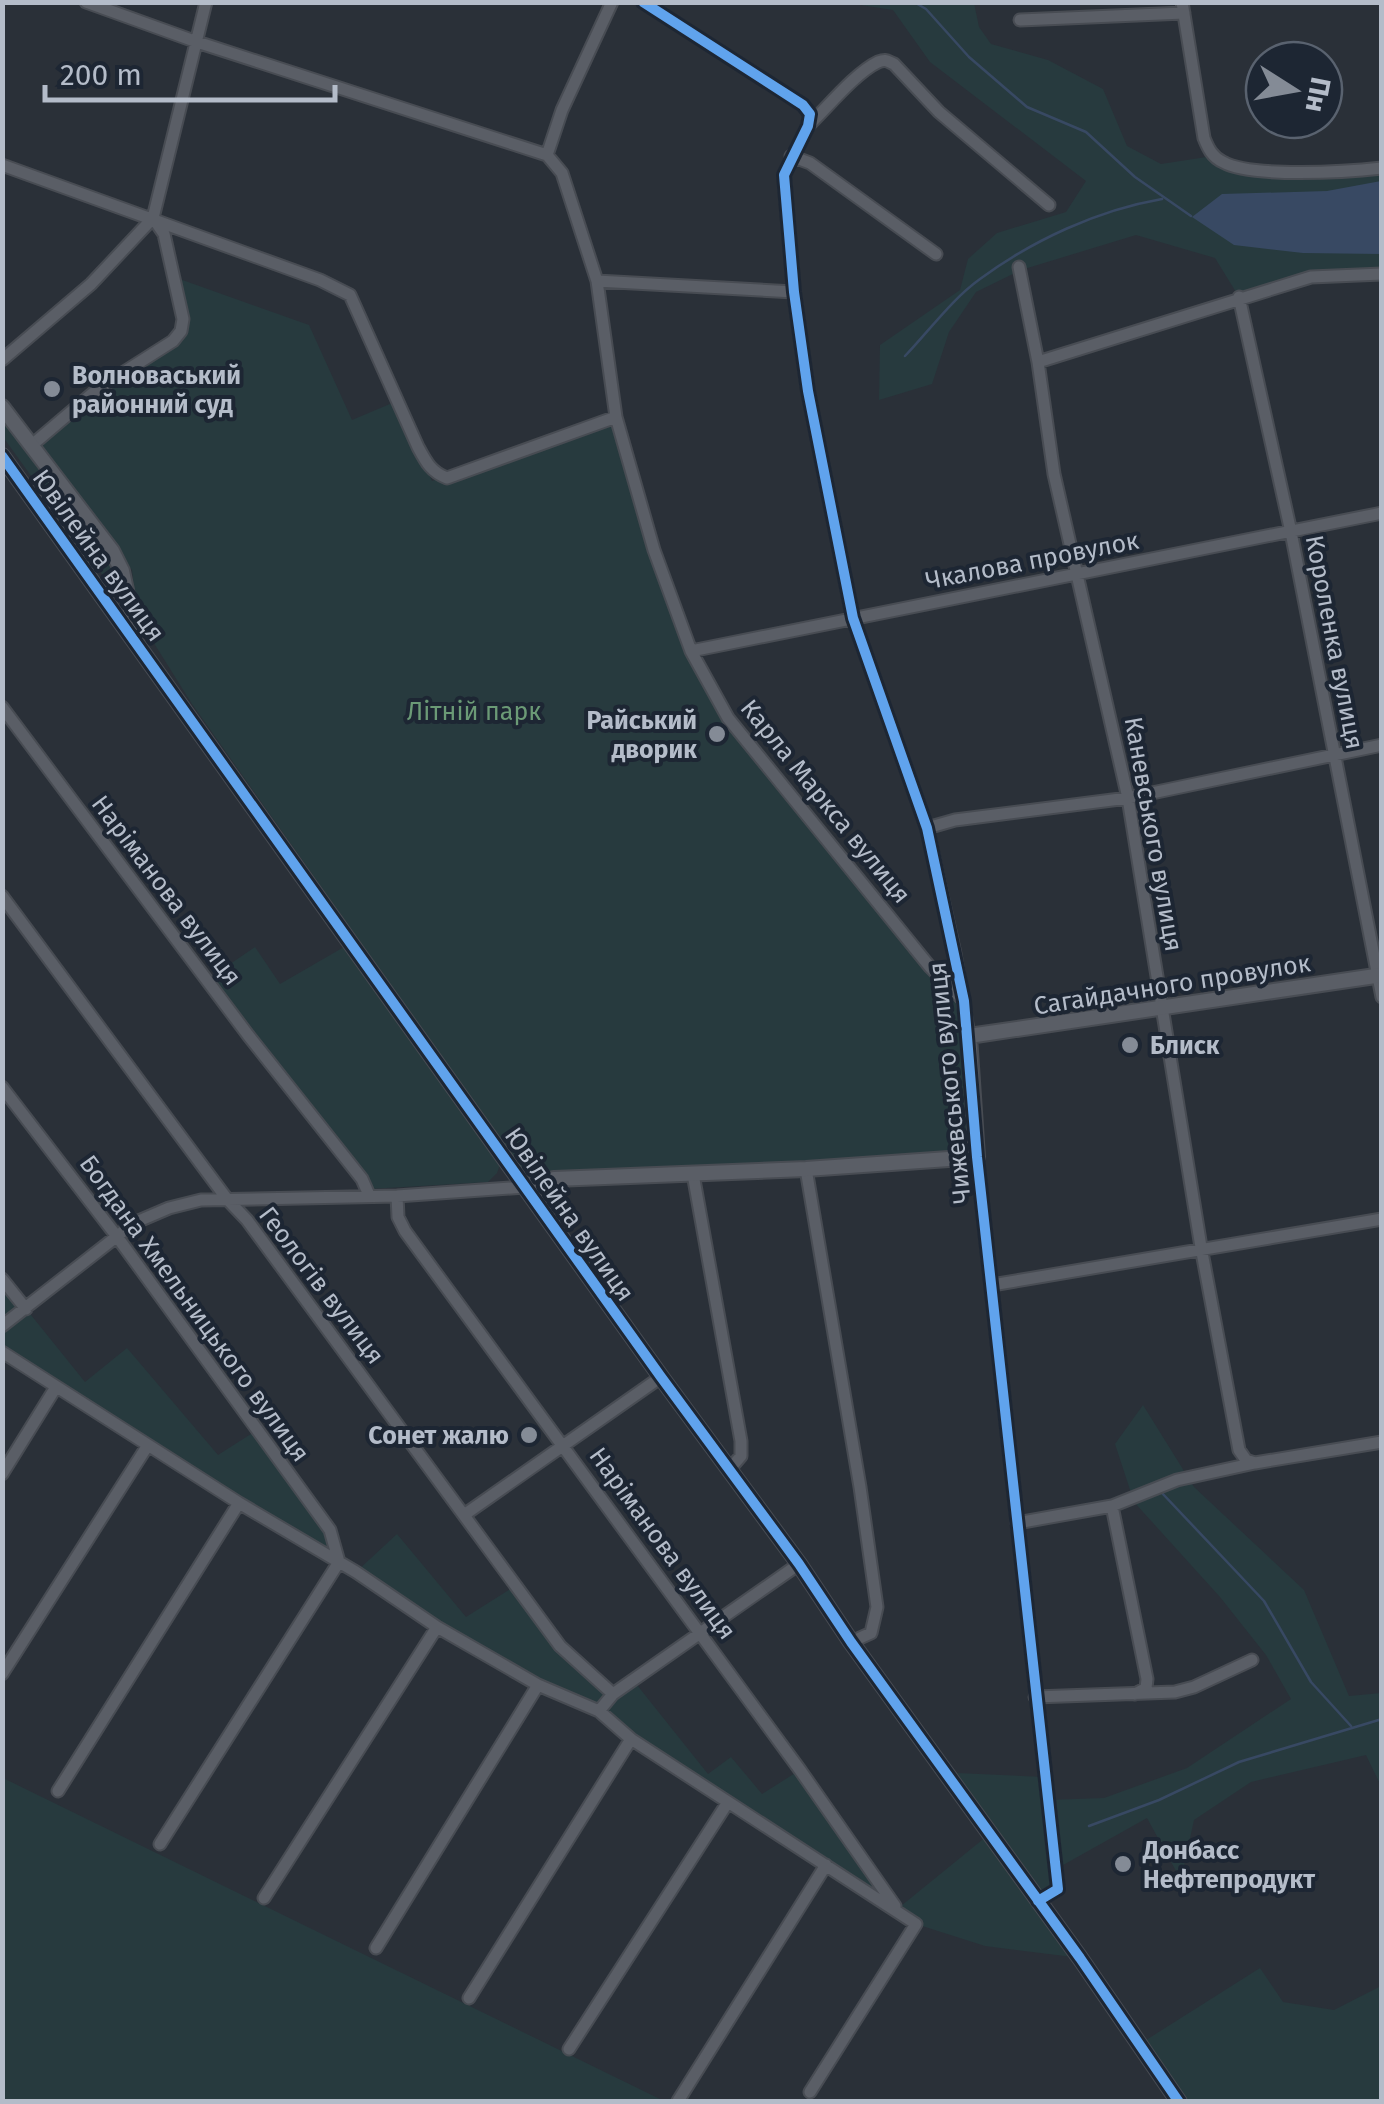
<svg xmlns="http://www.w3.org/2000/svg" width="1384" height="2104" font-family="'Fira Sans',sans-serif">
  <rect width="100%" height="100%" fill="#2a3038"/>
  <path fill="#273a3e" d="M848,3h126l5,24 12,17 57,16 55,29 24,57 34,18 52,-8 8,5 66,11 94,-4v106l-70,3 -72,20 -24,-39 -79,-23 -115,35 -45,22 -27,40 -17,52 -53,16 1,-55 80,-55 8,-31 29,-26 69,-21 20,-31 -156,-119 -37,-52z
    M174,277l135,48 43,95 45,-19 35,80 184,-64 75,234 37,67 236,283 13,156 -444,29 -341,-482 -55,-88 -5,-46 -92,-124 59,-58 82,-57z
    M2,407l118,158 -16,12 -101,-140z
    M255,947l25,37 64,-37 157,215 -4,11 -9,9 -118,7 -3,-11 -156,-201z
    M2,1279l83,103 42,-34 91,107 39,-25 73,100 9,32 -336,-210z
    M1143,1405l51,82 110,103 45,106 32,-3v93l-15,-31 -115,27 -57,38 -13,60 -34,-62 -91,51 2,20 -16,10 -85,-126 88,4 3,23 56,-2 83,-30 104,-69 -25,-44 -46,-58 -86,-95 -19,-58z
    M397,1534l69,83 49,-31 45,60 52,47 21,-13 75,94 23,-17 31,37 38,-24 101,136 86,-70 86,121 -88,-11 -69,-22 -317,-213 -61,-26 -182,-113z
    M3,1778l661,323h-661z
    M1260,1968l23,34 51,8 47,-24v115h-197l-41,-59z"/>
  <path fill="#384963" d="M1381,181v73l-78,-1 -69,-8 -42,-28 30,-23 105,-3z"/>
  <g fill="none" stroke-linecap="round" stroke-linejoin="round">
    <path stroke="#384963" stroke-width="2.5" d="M914,2l12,7 43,48 58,50 59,25 49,45 56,39
      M905,356c24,-25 47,-57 75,-77 53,-39 118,-69 182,-80
      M1162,1493l102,108 47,81 40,44
      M1089,1826l70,-26 80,-38 143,-43"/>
    <g stroke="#484c53" stroke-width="15">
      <path id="minor" d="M86,2l111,40 350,113 15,18 35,108 19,136 38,133 37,101 37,67 202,249 34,34
        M643,2l160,103 7,9 -2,12 -24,49 10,117 14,99 45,227 74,210 28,126 14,82
        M1182,2l22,136c4,10 8,19 19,24 28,16 124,10 159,6
        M1020,20l164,-7
        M808,126c19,-18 47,-53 70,-64 8,-3 9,-1 16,2l45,48 110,93
        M547,155l15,-45 50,-108
        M791,156l19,7 126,91
        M2,165l318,115 30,15 68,152c8,15 13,25 29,31l169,-61
        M1019,267l19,95 16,112 74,324 73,449 38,203 7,10 9,3
        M597,281l197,11
        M1239,297l52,235 91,465
        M2,360l89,-76 62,-66 53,-216
        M1038,362l273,-85 71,-3
        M32,445l67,-57 74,-47 8,-10 2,-12 -19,-85 -11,-16
        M691,651l691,-138
        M2,707l246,328 114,144 7,16
        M927,828l28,-8 173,-22 254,-53
        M2,896l225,303 20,21 313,426 53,48
        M2,1087l116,151 212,292 9,32 -179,282
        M977,1157l81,732 -20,12
        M806,1169l54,318 17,120 -6,26 -20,9
        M693,1174l48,267v15l-12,14
        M397,1196l1,21 7,14 395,539 95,136
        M2,1279l24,30
        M992,1285l390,-66
        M2,1326l132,-103 35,-15 32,-8 196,-4 128,-9
        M2,1352l237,151 117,69 81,55 101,58 61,26 32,28 285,185 -106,168
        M2,1474l54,-87
        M1112,1506l35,173 -1,9 -11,6
        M464,1515l197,-138
        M1017,1523l95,-17 65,-26 78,-17 127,-21
        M2,1674l146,-229
        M1035,1697l140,-5 19,-5 58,-27
        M599,1711l14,-17 186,-130
        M58,1791l181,-288
        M264,1898l173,-271
        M376,1948l162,-263
        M469,1998l162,-259
        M569,2049l159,-247
        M678,2101l148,-236"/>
    </g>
    <g stroke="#484c53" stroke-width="18">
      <path id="tertiary" d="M2,407l110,144 10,20 13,62
        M2,456l659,921 138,187 52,78 229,316 99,144
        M525,1187l29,-8 252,-10 171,-12 -8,-121 413,-61"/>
    </g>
    <use href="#minor" stroke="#5a5e66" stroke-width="11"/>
    <use href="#tertiary" stroke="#5a5e66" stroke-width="14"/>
    <g stroke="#1d2633" stroke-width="16">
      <path id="cycleway" d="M643,2l160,103 7,9 -2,12 -24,49 10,117 14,99 45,227 74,210 37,173 13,156 81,732 -20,12
        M2,456l659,921 138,187 52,78 229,316 99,144"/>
    </g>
    <use href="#cycleway" stroke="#60a3ed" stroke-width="10"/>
  </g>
  <g fill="#848b96" stroke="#1d2633" stroke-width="4">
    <circle cx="52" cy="389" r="10"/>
    <circle cx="717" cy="734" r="10"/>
    <circle cx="1130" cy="1045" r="10"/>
    <circle cx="529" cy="1435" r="10"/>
    <circle cx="1123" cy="1864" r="10"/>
  </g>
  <g text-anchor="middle" stroke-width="8" stroke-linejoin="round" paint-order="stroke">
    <g font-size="25" font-weight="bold" fill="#b4bcc9" stroke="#1d2633" text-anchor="start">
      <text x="72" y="384">Волноваський<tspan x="72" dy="29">районний суд</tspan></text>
      <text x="697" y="729" text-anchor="end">Райський<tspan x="697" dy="29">дворик</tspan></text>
      <text x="1150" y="1054">Блиск</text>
      <text x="509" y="1444" text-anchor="end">Сонет жалю</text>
      <text x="1143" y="1859">Донбасс<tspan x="1143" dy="29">Нефтепродукт</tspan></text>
    </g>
    <g font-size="25" fill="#b4bcc9" stroke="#1d2633">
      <text transform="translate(99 555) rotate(54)" y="9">Ювілейна вулиця</text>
      <text transform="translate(1032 560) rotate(-11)" y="9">Чкалова провулок</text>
      <text transform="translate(1335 642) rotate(79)" y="9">Короленка вулиця</text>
      <text transform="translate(826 801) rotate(51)" y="9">Карла Маркса вулиця</text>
      <text transform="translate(1154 834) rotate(80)" y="9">Каневського вулиця</text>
      <text transform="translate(167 890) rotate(53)" y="9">Наріманова вулиця</text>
      <text transform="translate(1172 984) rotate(-9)" y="9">Сагайдачного провулок</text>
      <text transform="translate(949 1083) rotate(-96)" y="9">Чижевського вулиця</text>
      <text transform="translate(570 1214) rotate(55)" y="9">Ювілейна вулиця</text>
      <text transform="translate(322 1285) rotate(53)" y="9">Геологів вулиця</text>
      <text transform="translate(195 1308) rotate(54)" y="9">Богдана Хмельницького вулиця</text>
      <text transform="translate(663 1543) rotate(54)" y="9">Наріманова вулиця</text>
    </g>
    <g font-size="25" fill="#6b9a76" stroke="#1d2633">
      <text x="474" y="720">Літній парк</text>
    </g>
  </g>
  <rect width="1384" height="2104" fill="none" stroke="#b4bcc9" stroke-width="10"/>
  <g transform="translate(1294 90) rotate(101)"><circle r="48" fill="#1d2633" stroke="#59626f" stroke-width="2.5"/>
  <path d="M0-8L18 38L0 25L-18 38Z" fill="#848b96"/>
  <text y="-15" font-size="28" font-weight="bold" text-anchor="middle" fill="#b4bcc9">Пн</text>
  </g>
  <path d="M45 85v15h290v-15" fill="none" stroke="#b4bcc9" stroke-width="5"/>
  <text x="60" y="85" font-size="30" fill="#b4bcc9" stroke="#1d2633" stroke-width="8" paint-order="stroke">200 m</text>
</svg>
